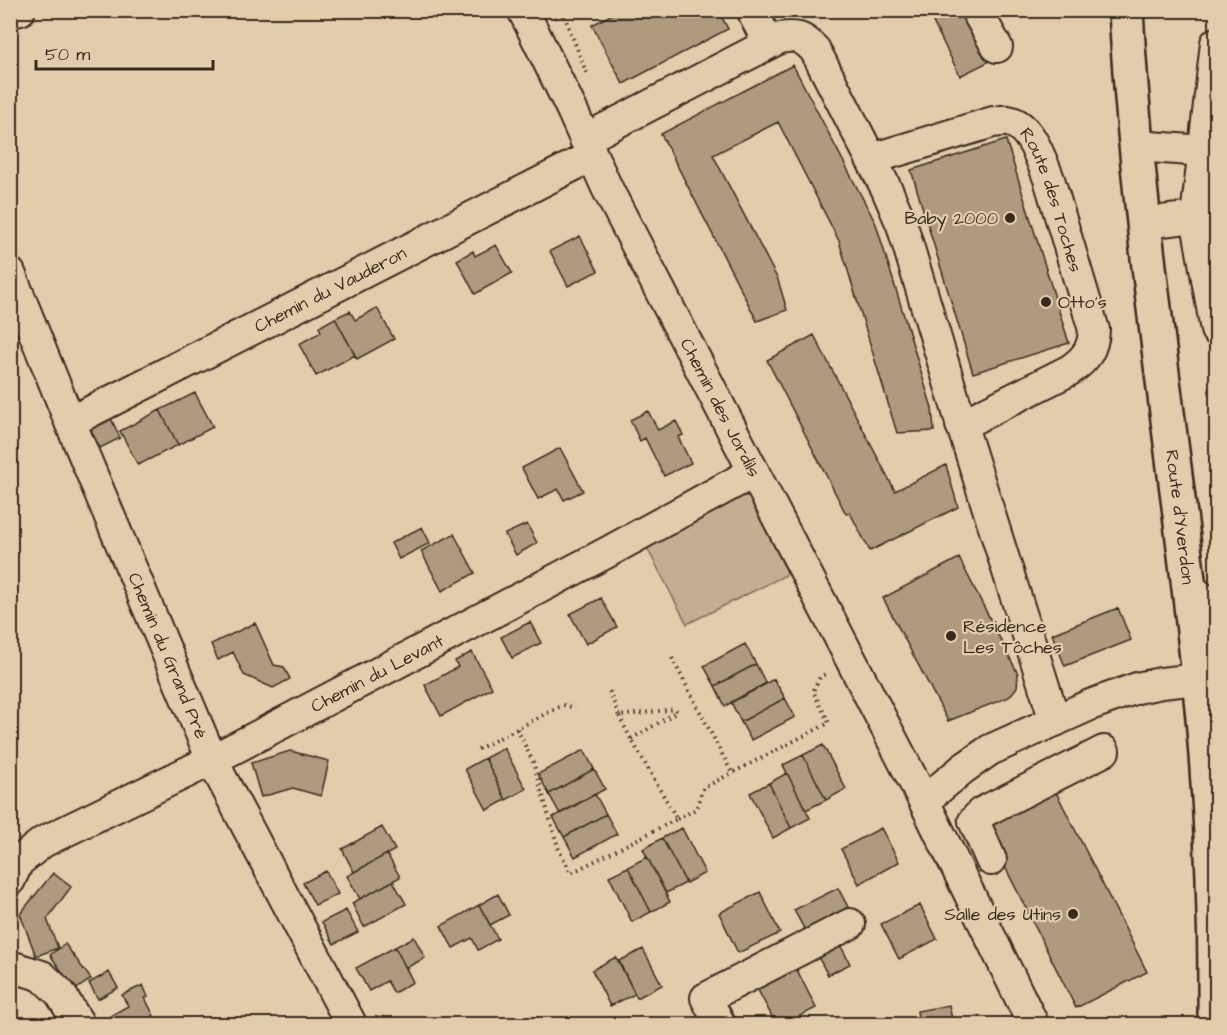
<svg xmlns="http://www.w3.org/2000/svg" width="1227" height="1035" font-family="'Architects Daughter',sans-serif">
  <rect width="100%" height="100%" fill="#e2ccac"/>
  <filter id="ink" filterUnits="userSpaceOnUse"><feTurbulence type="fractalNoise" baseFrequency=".0167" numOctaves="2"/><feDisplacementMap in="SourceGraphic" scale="12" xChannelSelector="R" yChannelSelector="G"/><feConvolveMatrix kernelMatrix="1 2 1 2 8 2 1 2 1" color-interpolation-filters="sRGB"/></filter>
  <g filter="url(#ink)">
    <path fill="#c4ae92" stroke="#806c58" stroke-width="1.5" d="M737,494l13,3 38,77 -101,50 -42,-80z"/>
    <path fill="#af9a80" stroke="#3b2a1e" stroke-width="1.5" d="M620,10h98l10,19 -105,55 -31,-59z
      M927,10h27l4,8 10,-5 24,47 -32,16z
      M793,65l83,159 56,184 2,23 -37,2 -58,-192 -61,-119 -65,33 65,125 9,30 -30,11 -96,-187z
      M1006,140l63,203 -96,30 -62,-203z
      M580,236l18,35 -30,15 -18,-35z
      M496,245l16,28 -37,21 -18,-34 16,-9 2,5z
      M377,308l17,31 -37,20 -22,-41 15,-7 5,9z
      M335,318l20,37 -39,21 -17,-32 22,-12 -2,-5z
      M814,335l81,156 51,-26 12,42 -88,44 -20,-38 -4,1 -79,-154z
      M195,393l18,34 -35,18 -18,-35z
      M160,410l18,35 -40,20 -18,-34z
      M648,411l10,19 18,-9 7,14 -5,2 13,26 -27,13 -19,-38 -5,3 -10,-21z
      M109,414l11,24 -20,10 -12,-24z
      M560,448l23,43 -19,9 -6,-11 -20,10 -16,-31z
      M527,524l10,19 -21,12 -11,-21z
      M422,527l8,16 -31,16 -8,-16z
      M454,534l21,39 -33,18 -21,-40z
      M959,558l59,116 -1,13 -8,10 -61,24 -65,-123z
      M601,598l16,29 -31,17 -16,-30z
      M1118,608l13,32 -66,26 -13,-32z
      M530,622l11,21 -29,15 -11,-21z
      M255,623l19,42 10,2 6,12 -17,9 -29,-13 -11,-23 -15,8 -7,-16z
      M745,644l11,20 -41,22 -11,-20z
      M472,652l20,36 -51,28 -16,-31 33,-18 -3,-6z
      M756,664l10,20 -41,22 -10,-20z
      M774,679l11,19 -44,24 -10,-20z
      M785,698l10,19 -44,23 -10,-18z
      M823,745l23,44 -20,11 -23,-45z
      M504,748l22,41 -20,11 -21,-42z
      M584,750l10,19 -45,25 -11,-20z
      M290,751l39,10 -8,35 -28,-8 -32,9 -10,-34z
      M803,755l23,45 -20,10 -23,-45z
      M485,758l21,42 -19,10 -22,-41z
      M594,769l11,20 -45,25 -11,-20z
      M787,773l23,45 -19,10 -22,-45z
      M769,783l22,45 -18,10 -23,-45z
      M1055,790l92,182 -71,36 -92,-183z
      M595,794l11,20 -42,23 -11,-20z
      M606,814l11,20 -42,23 -11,-20z
      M382,827l13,23 -41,22 -12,-23z
      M682,828l23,45 -19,10 -24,-45z
      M881,828l18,34 -40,22 -18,-35z
      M662,838l24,45 -20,10 -23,-44z
      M387,854l13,23 -40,22 -13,-23z
      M647,857l23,45 -19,10 -23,-45z
      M628,867l23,45 -19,10 -23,-46z
      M326,871l12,23 -23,11 -12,-22z
      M53,873l18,14 -24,32 11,29 -22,8 -16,-42z
      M393,881l13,23 -42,23 -12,-24z
      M838,888l12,23 -44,21 -12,-22z
      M760,892l20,41 -42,20 -19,-40z
      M498,894l11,21 -19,10 -11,-20z
      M479,905l19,34 -20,11 -6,-12 -19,10 -12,-22z
      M920,905l17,34 -38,20 -18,-35z
      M346,910l12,22 -24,12 -12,-22z
      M414,937l11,21 -19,10 -11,-21z
      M839,942l11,22 -22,11 -12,-22z
      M65,944l26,35 -16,11 -25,-35z
      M395,947l18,35 -19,11 -7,-12 -18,10 -13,-23z
      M643,949l19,36 -25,13 -18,-37z
      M616,957l19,37 -25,12 -18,-36z
      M796,968l20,40 -32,16h-8l-19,-36z
      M109,972l9,16 -20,11 -9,-16z
      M143,985l5,12 -3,1 13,26h-44l-4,-8 18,-10 -6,-11z
      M949,1005l4,19h-34l-2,-13z"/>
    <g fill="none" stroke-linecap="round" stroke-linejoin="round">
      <g stroke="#3b2a1e" stroke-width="34">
        <g id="minor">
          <path id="s1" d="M523,10l49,100 35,78 317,613 109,223"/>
          <path d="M752,10l16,33"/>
          <path d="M976,10l21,37"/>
          <path d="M10,12l10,-2"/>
          <path d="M585,139l195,-101c16,-3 23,-1 35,12l72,140 15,35 61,204 92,292"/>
          <path d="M1137,146l67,5 12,2"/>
          <path id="s2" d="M871,159l122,-37c4,0 10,-2 15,-1 23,4 33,39 41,58l45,151c-1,19 -8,29 -24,40l-109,55"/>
          <path d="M1196,217l20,-174"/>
          <path d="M1145,223l51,-6 20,113"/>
          <path id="s3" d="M10,273l60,149 142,338 139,264"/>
          <path id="s4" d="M70,422l522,-266"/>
          <path d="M1189,587l25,21 2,6"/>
          <path d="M924,801l40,-33 26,-18 100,-45 47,-17 24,-5 38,-4"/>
          <path d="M991,860l-17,-39 7,-8 123,-62"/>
          <path id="s5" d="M10,880l8,-18 25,-20 169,-82 394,-207 148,-81"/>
          <path d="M10,966l32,10 18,17 19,31"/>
          <path d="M720,1024l-14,-26 144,-74"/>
        </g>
      </g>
      <g stroke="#3b2a1e" stroke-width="38">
        <g id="major">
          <path id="s6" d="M1126,10c12,224 50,445 73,667 12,115 17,232 16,347"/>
        </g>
      </g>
      <path stroke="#3b2a1e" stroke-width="4" stroke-dasharray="1.5 4.5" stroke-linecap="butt" d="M562,10l25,64
        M555,18l15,-8
        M672,658l60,115 97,-50 -16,-32 7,-14 8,-4
        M619,716l12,23
        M517,729l16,33 26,88 12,23 106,-54 -46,-80 46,-27 -2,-3 -56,7 -10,-26
        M478,749l85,-44 12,3
        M677,819l19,-10 7,-21 29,-15"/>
      <use href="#minor" stroke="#e2ccac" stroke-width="30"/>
      <use href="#major" stroke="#e2ccac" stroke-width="33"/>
    </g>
  </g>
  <g fill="#3b2a1e" stroke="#e2ccac" stroke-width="2">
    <circle cx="1010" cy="218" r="6"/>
    <circle cx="1046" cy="302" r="6"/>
    <circle cx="951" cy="636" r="6"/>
    <circle cx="1073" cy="914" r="6"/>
  </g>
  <g text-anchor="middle" stroke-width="4.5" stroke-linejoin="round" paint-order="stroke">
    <g font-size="18" fill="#3b2a1e" stroke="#e2ccac">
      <text dy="6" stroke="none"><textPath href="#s2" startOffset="237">Route des Toches</textPath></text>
      <text dy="6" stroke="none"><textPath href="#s4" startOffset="292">Chemin du Vauderon</textPath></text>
      <text dy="6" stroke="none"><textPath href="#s1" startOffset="444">Chemin des Jordils</textPath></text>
      <text dy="6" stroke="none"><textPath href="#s6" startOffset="510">Route d'Yverdon</textPath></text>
      <text dy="6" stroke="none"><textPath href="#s3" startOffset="414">Chemin du Grand Pré</textPath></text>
      <text dy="6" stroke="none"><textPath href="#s5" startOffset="426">Chemin du Levant</textPath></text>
    </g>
    <g font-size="18" fill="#3b2a1e" stroke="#e2ccac" text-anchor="end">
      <text x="998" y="224">Baby 2000</text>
      <text x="1058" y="308" text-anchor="start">Otto's</text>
      <text x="963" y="632" text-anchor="start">Résidence<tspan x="963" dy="21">Les Tôches</tspan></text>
      <text x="1061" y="920">Salle des Utins</text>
    </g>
  </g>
  <rect width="1227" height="1035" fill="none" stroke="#e2ccac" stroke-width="36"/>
  <rect x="18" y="18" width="1191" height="999" fill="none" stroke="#3b2a1e" stroke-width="2" filter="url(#ink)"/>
  <path d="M36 60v9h177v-9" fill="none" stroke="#3b2a1e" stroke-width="3"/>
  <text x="45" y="60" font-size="18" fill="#3b2a1e" stroke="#e2ccac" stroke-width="4.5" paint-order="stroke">50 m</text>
</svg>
